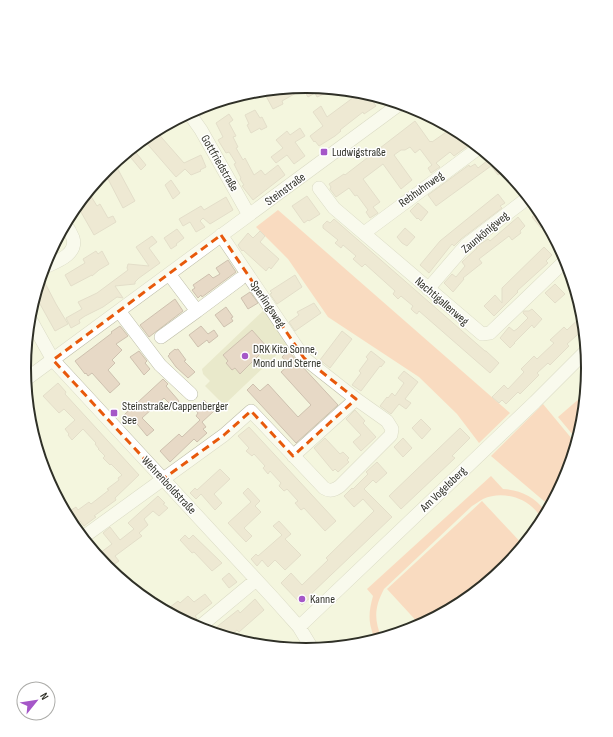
<svg xmlns="http://www.w3.org/2000/svg" width="613" height="737" font-family="'Sofia Sans Condensed',sans-serif">
  <rect width="100%" height="100%" fill="#f4f5de"/>
  <path fill="#e9e9cb" d="M266,308l23,35 -65,62 -19,-19 5,-5 -7,-7 -1,-5z"/>
  <path fill="#ffbb9b" d="M278,210l232,203 -31,30 -22,-29 -38,-37 -91,-60 -40,-58 -32,-32z
    M587,392l-3,32 -6,17 -20,-24z
    M543,404l34,41 -10,32 -16,30 -60,-51z
    M491,476l12,13c19,1 34,9 44,25l-4,8c-9,-22 -38,-33 -60,-23 -4,2 -7,5 -11,7l-88,83c-10,19 -10,31 -2,50l-6,2c-8,-17 -8,-27 -3,-45l-6,-7z
    M482,501l42,45 -18,22 -43,36 -42,22 -34,-37z"/>
  <path fill="#e7d9c6" stroke="#cec1af" d="M307,86l18,2 -4,2 3,4 -7,3 -2,-4 -7,4 -5,-8 -21,12 1,3 -10,5 -7,-13 10,-5 -1,-2z
    M364,93l13,3 -5,4 4,6 -12,8 -1,-2 -23,18 1,1 -6,5 -16,10 -4,-5 -1,1 -4,-6 13,-10 -10,-14 8,-6 6,11 27,-20 2,2z
    M255,110l5,8 2,-1 5,10 -6,3 -1,-2 -9,5 -4,-8 2,-1 -4,-9z
    M229,114l4,6 -4,3 7,13 -3,1 5,10 -2,1 7,12 2,-2 9,17 7,-5 4,5 13,-10 7,10 -32,25 -11,-14 2,-1 -4,-6 1,-1 -7,-14 2,-1 -7,-11 -3,1 -8,-13 5,-3 -7,-14z
    M415,121l15,21 1,-1 1,1 20,-14 12,6 9,8 -19,14 -4,-4 -14,11 4,4 -9,6 -3,-5 4,-3 -12,-16 -5,4 -5,-6 -5,3h-4l-7,5 18,25 -11,9 -18,-25 -20,15 17,23 -7,5 5,6 -8,5 -4,-6 2,-2 -11,-15 -2,1 -6,-8 -13,9 -6,-8 1,-2 -2,-3 15,-10 1,1z
    M300,128l5,8 -10,6 10,14 -11,8 -7,-9 -11,8 -5,-6 12,-9 -7,-8 11,-9 3,4z
    M155,130l29,33 17,-8 5,12 -6,3 1,1 -10,4 -6,-6 -9,8 -33,-38z
    M133,149l13,16 -5,5 -14,-17z
    M492,157l15,12 16,20 -6,4 -16,-20 -3,2 -7,-9 -55,40 -8,-11 41,-30 1,2 5,-3 3,4z
    M114,162l21,39 -12,7 -15,-29 -1,1 -4,-7z
    M171,180l9,13 -7,6 -8,-14z
    M89,193l8,13 3,-2 8,14 5,-2 3,6 -22,13 -17,-30 8,-10z
    M498,194l7,9 -5,3 2,2 -41,31 -7,7 -2,-2 -23,29 -9,-8 20,-24z
    M307,196l13,18 -11,7 -1,-1 -4,3 -12,-17z
    M226,197l7,13 -23,14 -7,-6 -3,3 5,6 -9,5 -6,-10 -7,4 -4,-7 22,-13 3,4z
    M418,203l10,9 -7,9 -3,-3 -1,1 -7,-8z
    M537,206l5,6 13,26 -3,2 -10,-13 -1,1 -9,-11 2,-2 -3,-4z
    M518,217l7,9 -5,5 1,2 -9,7 -3,-4 -30,23 3,4 -19,15 1,1 -11,13 -9,-9 8,-9 4,3 9,-11 -3,-4 15,-14 -1,-1 12,-8 2,2z
    M334,219l151,132h1l13,12 -9,10 -71,-62 -2,3 -3,-2 -3,-3 2,-3 -12,-10 -3,3 -5,-5 2,-3 -30,-27 -3,3 -9,-8 3,-3 -13,-11 -2,3 -6,-5 3,-3 -15,-12v-3l4,-4 3,2z
    M405,228l10,9 -8,9 -5,-3 -5,-6z
    M177,229l7,9 -8,6 1,1 -6,4 -7,-11z
    M260,231l5,5 -5,6 19,17 -8,10 -2,-2 -3,4 -23,-21 -1,1 -4,-6 10,-12 5,5z
    M152,236l5,6 -8,6 11,15 -21,15 -4,4v2l-20,2 8,12 -6,-1 -14,10 -18,9 -6,4 1,3 -9,5 -5,-10 16,-9 -4,-7 19,-9 31,-23 -1,-2 1,-4 21,2 -13,-19z
    M544,247l8,8 -6,6 2,2 -31,28 1,1 -24,24 -10,-10 11,-11 7,8v-15z
    M96,251l2,3 4,-3 7,13 -10,6 -7,6v-1l-21,11 -6,-11 20,-12 -2,-4z
    M228,260l8,12 -34,25 -1,-2 -3,3 -6,-8 3,-2 -2,-3 16,-11 4,4 7,-4 -4,-6z
    M295,275l7,12 -25,17 -7,-10 2,-1 -2,-2z
    M45,283l11,21 12,20 -13,7 -20,-36 2,-8z
    M555,284l10,10 -10,9 -10,-10z
    M250,292l8,11 -10,6 -7,-11z
    M175,299l8,12 -34,26 -9,-12z
    M314,303l7,10 -26,18 -6,-9 10,-7 -2,-3z
    M226,307l7,10 -2,1 2,3 -9,6 -9,-12z
    M532,309l10,10 -8,9 -2,-3 -18,18h1l-5,5 -10,-10 9,-11 5,4 3,-2 11,-11 -5,-5 1,-2h5z
    M584,314l1,14 -18,16 2,2 -19,19 -2,-2 -11,10 2,2 -19,19 -2,-2 -12,12 -4,-4 -3,3 -7,-6 12,-12 4,4 16,-17 -3,-3 13,-13 3,3 17,-16 -4,-3 14,-13 3,3z
    M120,326l8,10 -12,8 6,6 -10,10 3,3 -7,7 12,14 -10,9 -18,-20 -4,3 -2,-3 -1,1 -10,-13 37,-28 -1,-1z
    M201,326l7,8 6,-4 4,6 -9,7 -2,-3 -9,7 -9,-12z
    M252,330l15,17 -27,27 -5,-6 -3,2 -6,-7 2,-2 -5,-6z
    M342,331l10,8 -22,29 -10,-8z
    M175,349l1,1 2,-1 8,11 -2,1 11,11 -7,6 -12,-11 -8,-11 2,-2h-1z
    M139,351l8,10 -2,2 5,6 -6,6 -14,-18z
    M288,351l50,54 -42,38 -49,-53 6,-6 7,7 8,-7 30,33 13,-12 -30,-33 8,-7 -7,-8z
    M371,351l14,11 -4,5 -1,-1 -19,25 -9,-6 9,-12 -2,-2 9,-12 -2,-2z
    M404,371l14,11 -13,17 6,4 -5,6 -7,-5 -8,10 -11,-8 7,-9 1,1 4,-5 3,3 9,-13 -6,-5z
    M163,379l5,5 -2,2 13,15 -6,6 -9,-9 -22,20 12,12 -7,6 -14,-17 -5,5 -5,-5 3,-3 -2,-1z
    M58,383l8,9 -1,2 74,81 -24,23 1,2 -22,16 2,1 -12,9 -4,-5 -8,5 -7,-12 11,-7 2,3 11,-8 2,2 18,-14 -2,-1 12,-9 -1,-2 4,-3 -11,-11 -1,1 -7,-7 2,-2 -7,-7h1l-4,-5 1,-1 -13,-14 -11,11 -4,-5 1,-1 -4,-5 10,-9 -11,-11 -5,4 -16,-17z
    M204,400l10,11 -12,11 4,5 -3,2 4,4 -10,9 -3,-3 -24,23 -10,-11 19,-17 3,3 18,-17 -4,-4 2,-3 -3,-4z
    M355,410l10,11 -2,2 13,14 -15,14 -8,-9 8,-7 -15,-16z
    M421,419l10,10 -9,10 -10,-11z
    M249,427l87,94 -11,10 -21,-23 -3,2 -6,-7 3,-2 -11,-12 -3,2 -5,-5 2,-3 -11,-12 -2,3 -5,-6 2,-2 -11,-12 -2,2 -6,-5 3,-3 -11,-12z
    M460,428l10,10 -18,18 3,2 -54,51 -12,-13z
    M325,438l15,16 3,-2 6,6 -2,2 2,2 -11,10 -3,-3 -2,2 -19,-23z
    M403,438l9,10 -9,9 -9,-10z
    M377,462l10,11 -11,10 -3,-3 -9,9 28,28 -81,77 1,2 -10,9 -21,-22 10,-10 11,12 26,-25 -2,-2 48,-47 -11,-12 -9,8 -10,-11 8,-8 1,1 15,-15 -2,-2z
    M220,469l10,10 -16,15 8,9 -7,7 -14,-16 -5,5 -6,-6 5,-5 2,2z
    M248,488l12,13 -5,5 6,6 -17,16 8,8 -6,6 -18,-19 23,-21 -8,-9z
    M158,496l7,7 -2,1 5,4 -9,8 -6,-5 -9,8 4,6 -9,8 3,3 -27,20 4,5 -9,6 -2,-3 -3,2 -9,-10 16,-12 -9,-11 7,-6 10,13 14,-11 -6,-6z
    M279,521l12,13 -6,5 16,16 -16,15 -10,-10 -7,7 -6,-7 -5,6 -6,-7 5,-5 2,2 24,-21 -9,-9z
    M185,535l4,4 4,-4 29,28 -10,8 -18,-19 -2,1 -12,-13z
    M229,573l8,9 -8,6 -7,-9z
    M205,594l7,9 -17,13 2,2 -8,7 -24,-14 13,-10 2,2 8,-7 6,6z
    M255,599l9,11 -25,22 -2,-2 -10,8 -18,-5 29,-23 2,3z"/>
  <g fill="none" stroke-linecap="round" stroke-linejoin="round">
    <g stroke="#bcbca7" stroke-width="14">
      <path id="minor" d="M189,113l12,17 48,85
        M190,114l13,-8
        M319,188l15,20 148,126 8,-1 77,-74
        M364,233l116,-86
        M43,268c12,-6 35,-13 30,-30 -2,-5 -5,-10 -8,-14
        M169,274l28,37 43,-32
        M428,289l38,-44 63,-48
        M119,311l41,54 31,29
        M29,317l24,43 221,239 25,28 14,23
        M161,337l36,-26
        M25,380l376,-277
        M293,456l63,-57
        M82,538l142,-103 27,-24 73,77c6,4 11,2 16,-2l51,-51 1,-6 -5,-8 -31,-22 -52,-41 -83,-123
        M299,627l236,-225 52,-52
        M197,629l59,-49"/>
    </g>
    <use href="#minor" stroke="#fff" stroke-width="13"/>
  </g>
  <path d="M0 0H613V737H0ZM221,235l83,123 52,41 -63,57 -42,-45 -27,24 -61,44 -110,-119z" fill="#f4f5de" fill-opacity=".55" fill-rule="evenodd"/>
  <path fill="none" stroke="#e8590c" stroke-width="3" stroke-dasharray="8 5" stroke-linejoin="round" d="M221,235l83,123 52,41 -63,57 -42,-45 -27,24 -61,44 -110,-119z"/>
  <g fill="#a557c8" stroke="#fff" stroke-width="1.5">
    <rect x="320" y="148" width="8" height="8" rx="2"/>
    <circle cx="245" cy="356" r="4"/>
    <rect x="110" y="409" width="8" height="8" rx="2"/>
    <circle cx="302" cy="599" r="4"/>
  </g>
  <g text-anchor="middle" stroke-width="3" stroke-linejoin="round" paint-order="stroke">
    <g font-size="12" fill="#2f3027" stroke="#fff" text-anchor="start">
      <text x="332" y="156">Ludwigstraße</text>
      <text x="253" y="353">DRK Kita Sonne,<tspan x="253" dy="14">Mond und Sterne</tspan></text>
      <text x="122" y="410">Steinstraße/Cappenberger<tspan x="122" dy="14">See</tspan></text>
      <text x="310" y="603">Kanne</text>
    </g>
    <g font-size="12" fill="#2f3027" stroke="#fff">
      <text transform="translate(220 163) rotate(60)" y="4">Gottfriedstraße</text>
      <text transform="translate(285 189) rotate(-36)" y="4">Steinstraße</text>
      <text transform="translate(421 189) rotate(-36)" y="4">Rebhuhnweg</text>
      <text transform="translate(485 232) rotate(-40)" y="4">Zaunkönigweg</text>
      <text transform="translate(442 301) rotate(41)" y="4">Nachtigallenweg</text>
      <text transform="translate(268 304) rotate(56)" y="4">Sperlingsweg</text>
      <text transform="translate(169 485) rotate(47)" y="4">Wehrenboldstraße</text>
      <text transform="translate(443 489) rotate(-44)" y="4">Am Vogelsberg</text>
    </g>
  </g>
  <path d="M0 0H613V737H0ZM31 368a275 275 0 1 1 550 0a275 275 0 1 1-550 0Z" fill="#fff" fill-rule="evenodd"/>
  <path fill="none" stroke="#2f3027" stroke-width="2" d="M31 368a275 275 0 1 1 550 0a275 275 0 1 1-550 0Z"/>
  <g transform="translate(36 701) rotate(60)"><circle r="19" fill="#ffffff" stroke="#acaca9"/>
  <path d="M0-3L7 15L0 10L-7 15Z" fill="#a557c8"/>
  <text y="-6" font-size="11" font-weight="bold" text-anchor="middle" fill="#2f3027">N</text>
  </g>
</svg>
